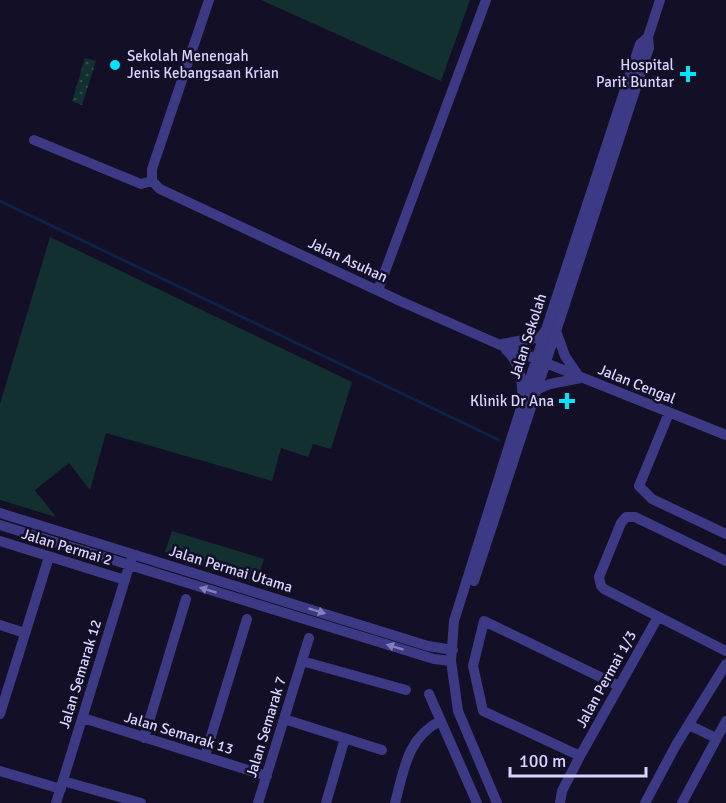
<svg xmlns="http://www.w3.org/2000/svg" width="726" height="803" font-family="Signika,sans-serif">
  <defs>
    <pattern id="grass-dots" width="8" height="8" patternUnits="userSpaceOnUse" patternTransform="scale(1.5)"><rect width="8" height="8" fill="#12302f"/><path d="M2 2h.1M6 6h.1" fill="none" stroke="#344d4e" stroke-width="1.8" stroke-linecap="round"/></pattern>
  </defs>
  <rect width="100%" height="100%" fill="#130f26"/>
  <path fill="url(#grass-dots)" d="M85,58l11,3 -14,44 -10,-4z"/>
  <path fill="#12302f" d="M261,0h209l-29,81z
    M50,237l302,145 -21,67 -18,-5 -5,13 -27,-9 -9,33 -166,-48 -16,57 -21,-27 -34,27 21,27 -56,-17v-96z
    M172,531l92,28 -7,23 -92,-30z"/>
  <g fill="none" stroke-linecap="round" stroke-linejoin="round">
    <path stroke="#0c2248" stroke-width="3" d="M0,201l499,239"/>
    <path stroke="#3d3a85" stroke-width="10" d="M34,140l107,44 11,-3
      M152,181l8,8 240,112 98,43 228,91
      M152,181v-12l57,-169
      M378,290l108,-290
      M556,331l9,25 13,19
      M502,344l39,-7 4,-6
      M506,350c12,10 17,29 16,45
      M536,390l14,-6 31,-6
      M669,413l-30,73 13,13 74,35
      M0,513l428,133 25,4
      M0,525l434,134 17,2
      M0,541l125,39
      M726,561l-91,-44h-9l-5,6 -22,54 2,9 3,3 122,62
      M474,581l175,-533 -1,-11
      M0,625l25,8
      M302,661l104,29
      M429,694l48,109
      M0,714l49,-157
      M83,718l184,58
      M284,719l98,31
      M689,725l27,13
      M144,738l42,-139
      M205,756l42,-137
      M580,756l-97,-45 -10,-45 11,-45 135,65
      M0,771l61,18
      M63,781l78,22
      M56,803l75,-243
      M258,803l51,-165
      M326,803l19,-65
      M395,803c9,-33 12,-65 45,-82
      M497,803l-39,-92 -7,-50 3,-40 82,-261 94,-286 10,-30 8,-7 12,-37
      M560,803l2,-12 18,-35 78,-139
      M645,803l31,-58 50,-81
      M682,803l44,-82"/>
  </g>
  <defs><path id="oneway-solid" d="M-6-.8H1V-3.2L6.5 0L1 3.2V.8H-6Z" transform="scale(1.5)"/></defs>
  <g fill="#837fbc">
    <use href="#oneway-solid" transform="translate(208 590) rotate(-163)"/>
    <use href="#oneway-solid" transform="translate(317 611) rotate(17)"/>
    <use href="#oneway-solid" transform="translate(395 647) rotate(-163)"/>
  </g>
  <g fill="#00e5ff" stroke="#130f26" stroke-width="2">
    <circle cx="115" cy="65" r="6"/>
    <path d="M685 65h6v6h6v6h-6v6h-6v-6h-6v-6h6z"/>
    <path d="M564 392h6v6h6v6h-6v6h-6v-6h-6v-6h6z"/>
  </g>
  <g text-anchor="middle" stroke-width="5" stroke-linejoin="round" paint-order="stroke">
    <g font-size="15" fill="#d9d4ff" stroke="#130f26" text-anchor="end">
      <text x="127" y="61" text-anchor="start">Sekolah Menengah<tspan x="127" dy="17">Jenis Kebangsaan Krian</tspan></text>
      <text x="674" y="70">Hospital<tspan x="674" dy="17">Parit Buntar</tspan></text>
      <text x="554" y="406">Klinik Dr Ana</text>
    </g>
    <g font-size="15" fill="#d9d4ff" stroke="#130f26">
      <text transform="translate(348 260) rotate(25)" y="5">Jalan Asuhan</text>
      <text transform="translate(528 336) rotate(-72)" y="5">Jalan Sekolah</text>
      <text transform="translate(637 384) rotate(22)" y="5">Jalan Cengal</text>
      <text transform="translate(67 547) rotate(17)" y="5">Jalan Permai 2</text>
      <text transform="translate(231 569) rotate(17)" y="5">Jalan Permai Utama</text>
      <text transform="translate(80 674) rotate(-73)" y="5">Jalan Semarak 12</text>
      <text transform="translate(606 679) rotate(-61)" y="5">Jalan Permai 1/3</text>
      <text transform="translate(266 727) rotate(-73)" y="5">Jalan Semarak 7</text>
      <text transform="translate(179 733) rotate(17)" y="5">Jalan Semarak 13</text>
    </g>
  </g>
  <path d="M510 767v9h136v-9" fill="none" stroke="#d9d4ff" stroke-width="3"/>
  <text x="519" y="767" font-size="18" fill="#d9d4ff" stroke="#130f26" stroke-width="4.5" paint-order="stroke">100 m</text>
</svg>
